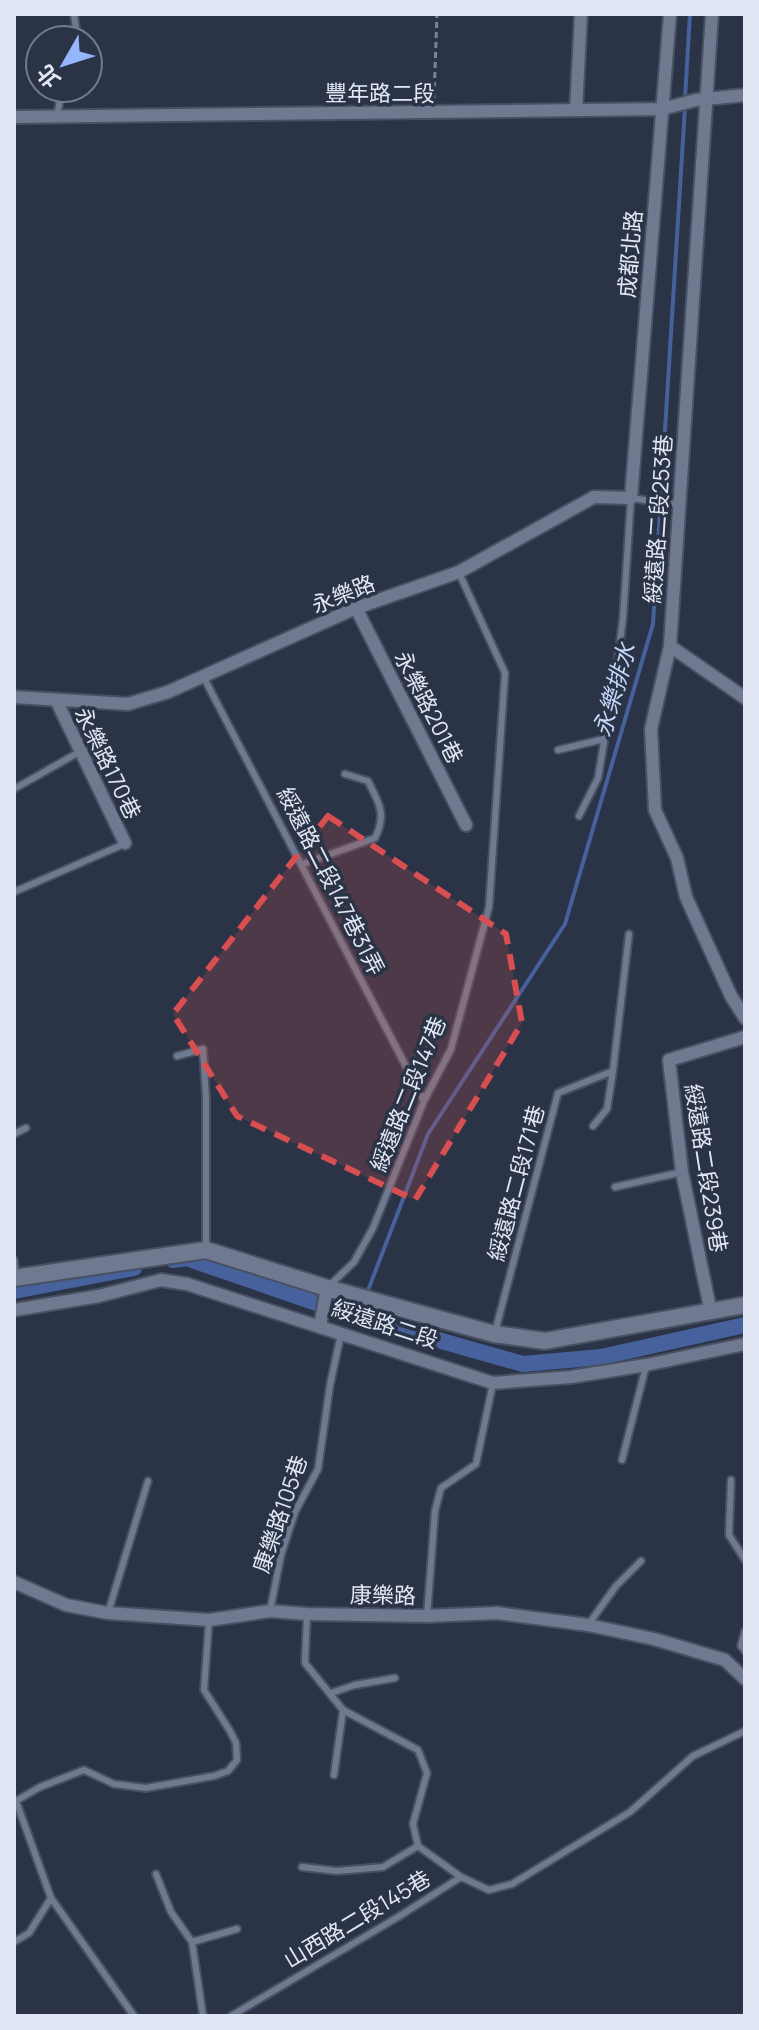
<svg xmlns="http://www.w3.org/2000/svg" width="759" height="2030" font-family="Manrope,'Noto Sans TC',sans-serif">
  <rect width="100%" height="100%" fill="#2b3447"/>
  <g fill="none" stroke-linecap="round" stroke-linejoin="round">
    <path stroke="#46619b" stroke-width="4" d="M685,98l5,-84
      M367,1293l61,-159 137,-210 88,-300 32,-517
      M357,1317l7,-16"/>
    <path stroke="#46619b" stroke-width="16" d="M173,1260l13,-2 171,59 166,47 78,-7 144,-32
      M14,1291l120,-23"/>
    <g stroke="#495061" stroke-width="10">
      <path id="service" d="M73,40l3,-11 -2,-15
        M57,116l5,-28
        M204,678l220,423
        M558,750l46,-11
        M14,789l67,-38
        M579,816l19,-38 20,-120 5,-40 8,-120 47,7
        M303,864l72,-26c12,-24 4,-35 -7,-57l-23,-7
        M14,892l110,-48
        M177,1056l26,-7 3,49v149
        M593,1126l14,-17 6,-38
        M14,1134l12,-6
        M615,1187l67,-15
        M14,1260l2,18
        M329,1286l25,-24 19,-34 51,-127 27,-52 38,-142 16,-234 -46,-100
        M495,1332l63,-239 55,-22 16,-137
        M622,1460l24,-94
        M731,1480l-2,55 16,25
        M270,1611l11,-56 14,-43 23,-43 12,-84 11,-51
        M108,1613l40,-132
        M427,1616l8,-105 6,-23 35,-24 17,-81
        M588,1625l28,-39 25,-25
        M745,1631l-4,15 4,5
        M331,1693l24,-8 40,-7
        M334,1775l9,-65
        M418,1846l43,31
        M302,1867l35,4 46,-4 35,-21 -5,-22 14,-51 -9,-23 -75,-40 -38,-47 2,-49
        M156,1874l15,38 21,30 11,74
        M14,1942l15,-9 22,-35
        M192,1942l45,-13
        M134,2016l-83,-118 -35,-97 24,-14 44,-17 30,14 32,4 68,-12 14,-5 9,-11 -1,-17 -6,-12 -26,-41 5,-70
        M231,2016l167,-99 63,-40 28,13 23,-6 118,-72 63,-56 52,-25"/>
    </g>
    <g stroke="#495061" stroke-width="16">
      <path id="minor" d="M712,14l-42,632 -19,83 4,81 22,48 9,39 45,99 14,22
        M576,110l5,-96
        M14,117l648,-8 34,-9 49,-5
        M356,608l110,217
        M670,646l75,52
        M14,697l114,7 40,-12 188,-84 103,-36 135,-75 37,1 39,-484
        M56,700l69,143
        M14,1310l85,-14 62,-16 26,4 306,99 78,-6 75,-12 99,-21
        M711,1313l-29,-141 -13,-112 76,-23
        M320,1326l7,-38
        M14,1582l52,23 42,8 101,7 61,-9 37,3 120,2 70,-3 91,12 66,14 71,21 20,19"/>
    </g>
    <g stroke="#495061" stroke-width="20">
      <path id="tertiary" d="M14,1278l192,-28 121,38 167,46 51,7 200,-36"/>
    </g>
    <path stroke="#7c8394" stroke-width="3" stroke-dasharray="6 4" stroke-linecap="butt" d="M434,98l3,-84"/>
    <use href="#service" stroke="#6f7a91" stroke-width="6"/>
    <use href="#minor" stroke="#6f7a91" stroke-width="12"/>
    <use href="#tertiary" stroke="#6f7a91" stroke-width="16"/>
  </g>
  <path fill="#d84e51" fill-opacity="0.2" stroke="#d84e51" stroke-width="6" stroke-dasharray="16 10" stroke-linejoin="round" d="M328,816l178,118 16,89 -107,177 -178,-84 -64,-102z"/>
  <g text-anchor="middle" stroke-width="7" stroke-linejoin="round" paint-order="stroke">
    <g font-size="22" fill="#e1e7f4" stroke="#2b3447">
      <text x="380" y="101">豐年路二段</text>
      <text transform="translate(630 254) rotate(-85)" y="8">成都北路</text>
      <text transform="translate(658 519) rotate(-86)" y="8">綏遠路二段253巷</text>
      <text transform="translate(343 594) rotate(-22)" y="8">永樂路</text>
      <text transform="translate(429 707) rotate(63)" y="8">永樂路201巷</text>
      <text transform="translate(108 763) rotate(64)" y="8">永樂路170巷</text>
      <text transform="translate(331 881) rotate(63)" y="8">綏遠路二段147巷31弄</text>
      <text transform="translate(408 1094) rotate(-68)" y="8">綏遠路二段147巷</text>
      <text transform="translate(706 1168) rotate(81)" y="8">綏遠路二段239巷</text>
      <text transform="translate(516 1183) rotate(-75)" y="8">綏遠路二段171巷</text>
      <text transform="translate(385 1324) rotate(18)" y="8">綏遠路二段</text>
      <text transform="translate(280 1514) rotate(-71)" y="8">康樂路105巷</text>
      <text transform="translate(383 1595) rotate(1)" y="8">康樂路</text>
      <text transform="translate(357 1919) rotate(-31)" y="8">山西路二段145巷</text>
    </g>
    <g font-size="24" font-style="italic" fill="#c5d6f9" stroke="#2b3447">
      <text transform="translate(615 690) rotate(-74)" y="8">永樂排水</text>
    </g>
  </g>
  <rect width="759" height="2030" fill="none" stroke="#e1e7f4" stroke-width="32"/>
  <g transform="translate(64 64) rotate(231)"><circle r="38" fill="#2b3447" stroke="#747c8c" stroke-width="2"/>
  <path d="M0-6L14 30L0 20L-14 30Z" fill="#95b6fd"/>
  <text y="-12" font-size="22" font-weight="bold" text-anchor="middle" fill="#e1e7f4">北</text>
  </g>
</svg>
